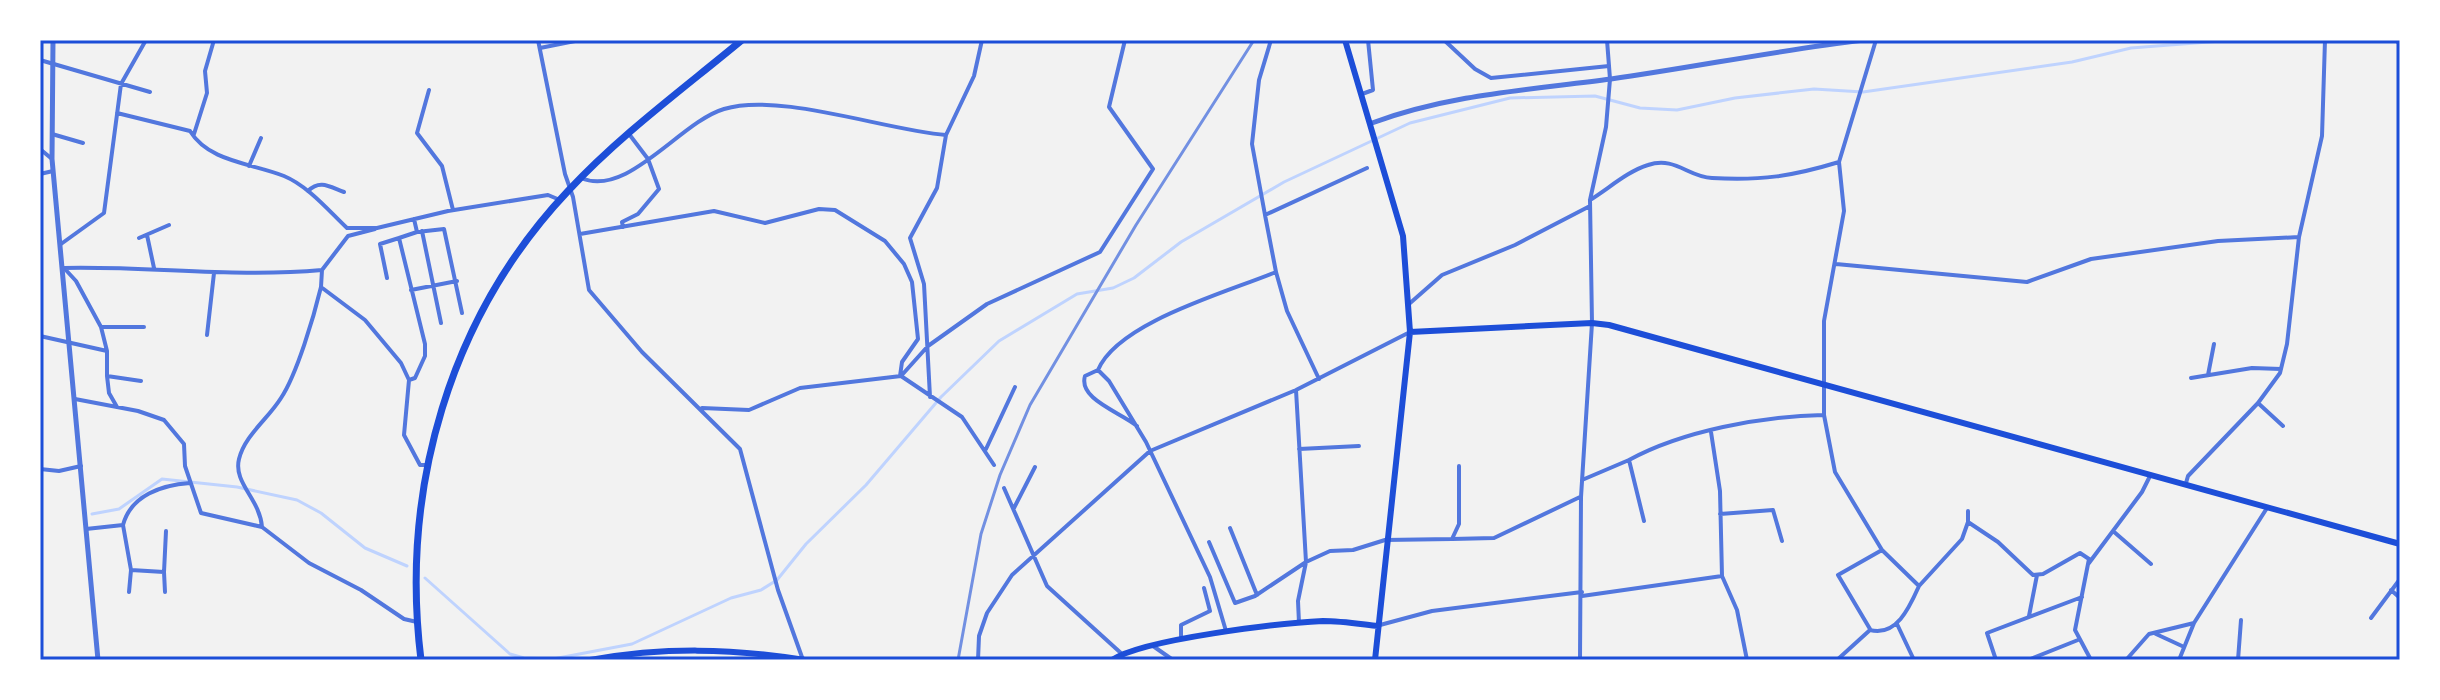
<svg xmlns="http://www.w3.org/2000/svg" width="2440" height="700" font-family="Literata,serif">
  <rect width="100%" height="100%" fill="#f2f2f2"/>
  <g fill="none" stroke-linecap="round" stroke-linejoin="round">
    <path stroke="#bfd3fe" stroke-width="3" d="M92,514l27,-5 43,-30 75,8 60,13 24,13 44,35 42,18
      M425,578l85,76 14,4 29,1 79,-15 99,-46 30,-8 16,-10 29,-36 60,-59 75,-88 58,-56 78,-47 36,-6 21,-10 47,-36 103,-60 126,-59 100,-25 85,-2 45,12 37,2 58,-12 79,-9 49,3 209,-30 59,-14 103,-8"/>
    <path stroke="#5277de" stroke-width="4" d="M477,40h30
      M538,40l27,134 8,23 16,93 53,62 98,97 38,141 25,70
      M1444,40l31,29 16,9 118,-12
      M540,48l40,-8
      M40,60l110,32
      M429,90l-12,43 25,33 11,44
      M1362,94l11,-4 -5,-50
      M117,113l73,18c19,31 61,32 94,45 24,10 44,34 63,52h30l71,-17 100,-16 12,5
      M52,134l31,9
      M194,134l13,-41 -2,-22 9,-31
      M40,149l12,10
      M249,166l12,-28
      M40,174l13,-3
      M581,178c47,20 99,-56 143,-69 55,-17 161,21 222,26
      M308,191c12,-12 22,-4 36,1
      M1590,200c18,-11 38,-29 58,-35 27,-9 40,12 64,13 49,3 81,-2 127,-16
      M1265,215l-13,-71 7,-64 12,-40
      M623,227l-1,-5 16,-8 21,-25 -11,-30 -19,-25
      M375,229l-27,7 -26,34 -1,17 44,33 36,43 8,17 -5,55 16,30h7
      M422,231l19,92
      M417,232l27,-3 18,84
      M580,234l134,-23 51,12 54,-14 16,1 50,31 19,23 8,18 6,57 -16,23 -2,14
      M147,235l7,33
      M139,238l30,-13
      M61,244l43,-31 17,-129 25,-44
      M1836,264l191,18 64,-23 127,-18 81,-4
      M64,268c87,-2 172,10 258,2
      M64,268l12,13 25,46h43
      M1276,272l-11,-57 102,-47
      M387,278l-7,-34 19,-6
      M411,290l46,-9
      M1409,304l33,-29 73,-30 75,-39
      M207,335l7,-62
      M40,336l67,15 -6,-24
      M107,351v25l34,5
      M1098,370l11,11 37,61 64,135 16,54
      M2208,375l6,-31
      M107,376l2,17 8,14
      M901,376l27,-30 59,-42 113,-52 53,-83 -44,-62 16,-67
      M2191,378l61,-10 29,1
      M409,380l6,-2 10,-22v-12l-26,-106 18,-6 -3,-13
      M1296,390l10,172 -8,39 1,22
      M930,397l-6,-113 -14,-46 27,-50 9,-53 28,-59 8,-36
      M75,399l63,12 26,9 20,24 1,22 16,47 61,14 47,36 52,27 43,29 13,3
      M2258,403l25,23
      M702,408l47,2 51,-22 101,-12 61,41 32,48
      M1137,426c-17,-14 -59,-27 -52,-50l13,-6c20,-48 130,-78 178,-98l11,39 32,68
      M1711,432l9,59 2,85 15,34 10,50
      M986,449l29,-62
      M1299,449l60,-3
      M1629,460c53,-29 133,-44 194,-45
      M40,469l19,2 22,-5
      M1582,480l47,-20 15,61
      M2186,483l2,-7 70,-73 22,-30 7,-29 12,-107 23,-101 3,-96
      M1004,488l43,98 75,68
      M1014,508l21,-41
      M1968,511v11l30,20 35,33 10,-1 37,-21 9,6 -14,71 16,30
      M1720,514l53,-4 9,31
      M123,525l8,45 -2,22
      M262,527c-2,-28 -29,-44 -23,-68 6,-24 29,-40 42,-61 16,-24 33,-82 40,-111
      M1230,528l27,67
      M86,529l37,-4c8,-30 39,-40 67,-42
      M2113,531l38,33
      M1452,539l42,-1 86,-41
      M1209,542l26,61 20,-7 51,-34 24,-11 23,-1 32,-10 67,-1 7,-15v-58
      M2089,563l53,-71 8,-16
      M131,570l33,2 1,20
      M164,572l2,-41
      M1919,586l43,-47 6,-17
      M2391,590l9,8
      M1582,596l140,-20
      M2029,616l8,-41
      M2371,618l29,-39
      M1897,624l17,36
      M1380,625l52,-14 150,-19
      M1870,629l-32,-54 44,-25
      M2156,634l26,12
      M1181,639v-14l29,-14 -6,-23
      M1153,646l20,14
      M978,660l1,-24 8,-23 25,-38 138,-124 146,-61 114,-58
      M1580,660l1,-163 11,-174 -2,-123 16,-73 4,-48 -3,-39
      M1837,660l33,-30c27,7 40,-24 49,-44l-37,-36 -47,-78 -11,-57v-94l20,-110 -5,-49 37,-122
      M1996,660l-9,-27 95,-36
      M2028,660l50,-20
      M2126,660l23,-26 45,-11
      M2179,660l15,-37 73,-115
      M2238,660l3,-40"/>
    <path stroke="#5277de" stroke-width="5" d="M53,40l-1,119 46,501
      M2396,40l4,3
      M1372,123c79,-29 157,-33 239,-44 85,-12 168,-29 253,-39"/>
    <path stroke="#1d4ed8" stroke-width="6" d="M1345,40l58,196 7,96 -35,328
      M1410,332l182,-9 17,2 791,219
      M590,660c73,-13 141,-12 215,0
      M1112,660c31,-21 169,-37 211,-39 18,0 37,3 55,5"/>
    <path stroke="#1d4ed8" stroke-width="7" d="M421,660c-21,-170 28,-343 147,-469 52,-56 115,-102 174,-151"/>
    <path stroke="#7290e2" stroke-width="3" d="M958,660l23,-126 19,-59 30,-70 106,-180 118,-185"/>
  </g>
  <rect width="2440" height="700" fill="none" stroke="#ffffff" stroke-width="84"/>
  <rect x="42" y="42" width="2356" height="616" fill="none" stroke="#1d4ed8" stroke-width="3"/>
</svg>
